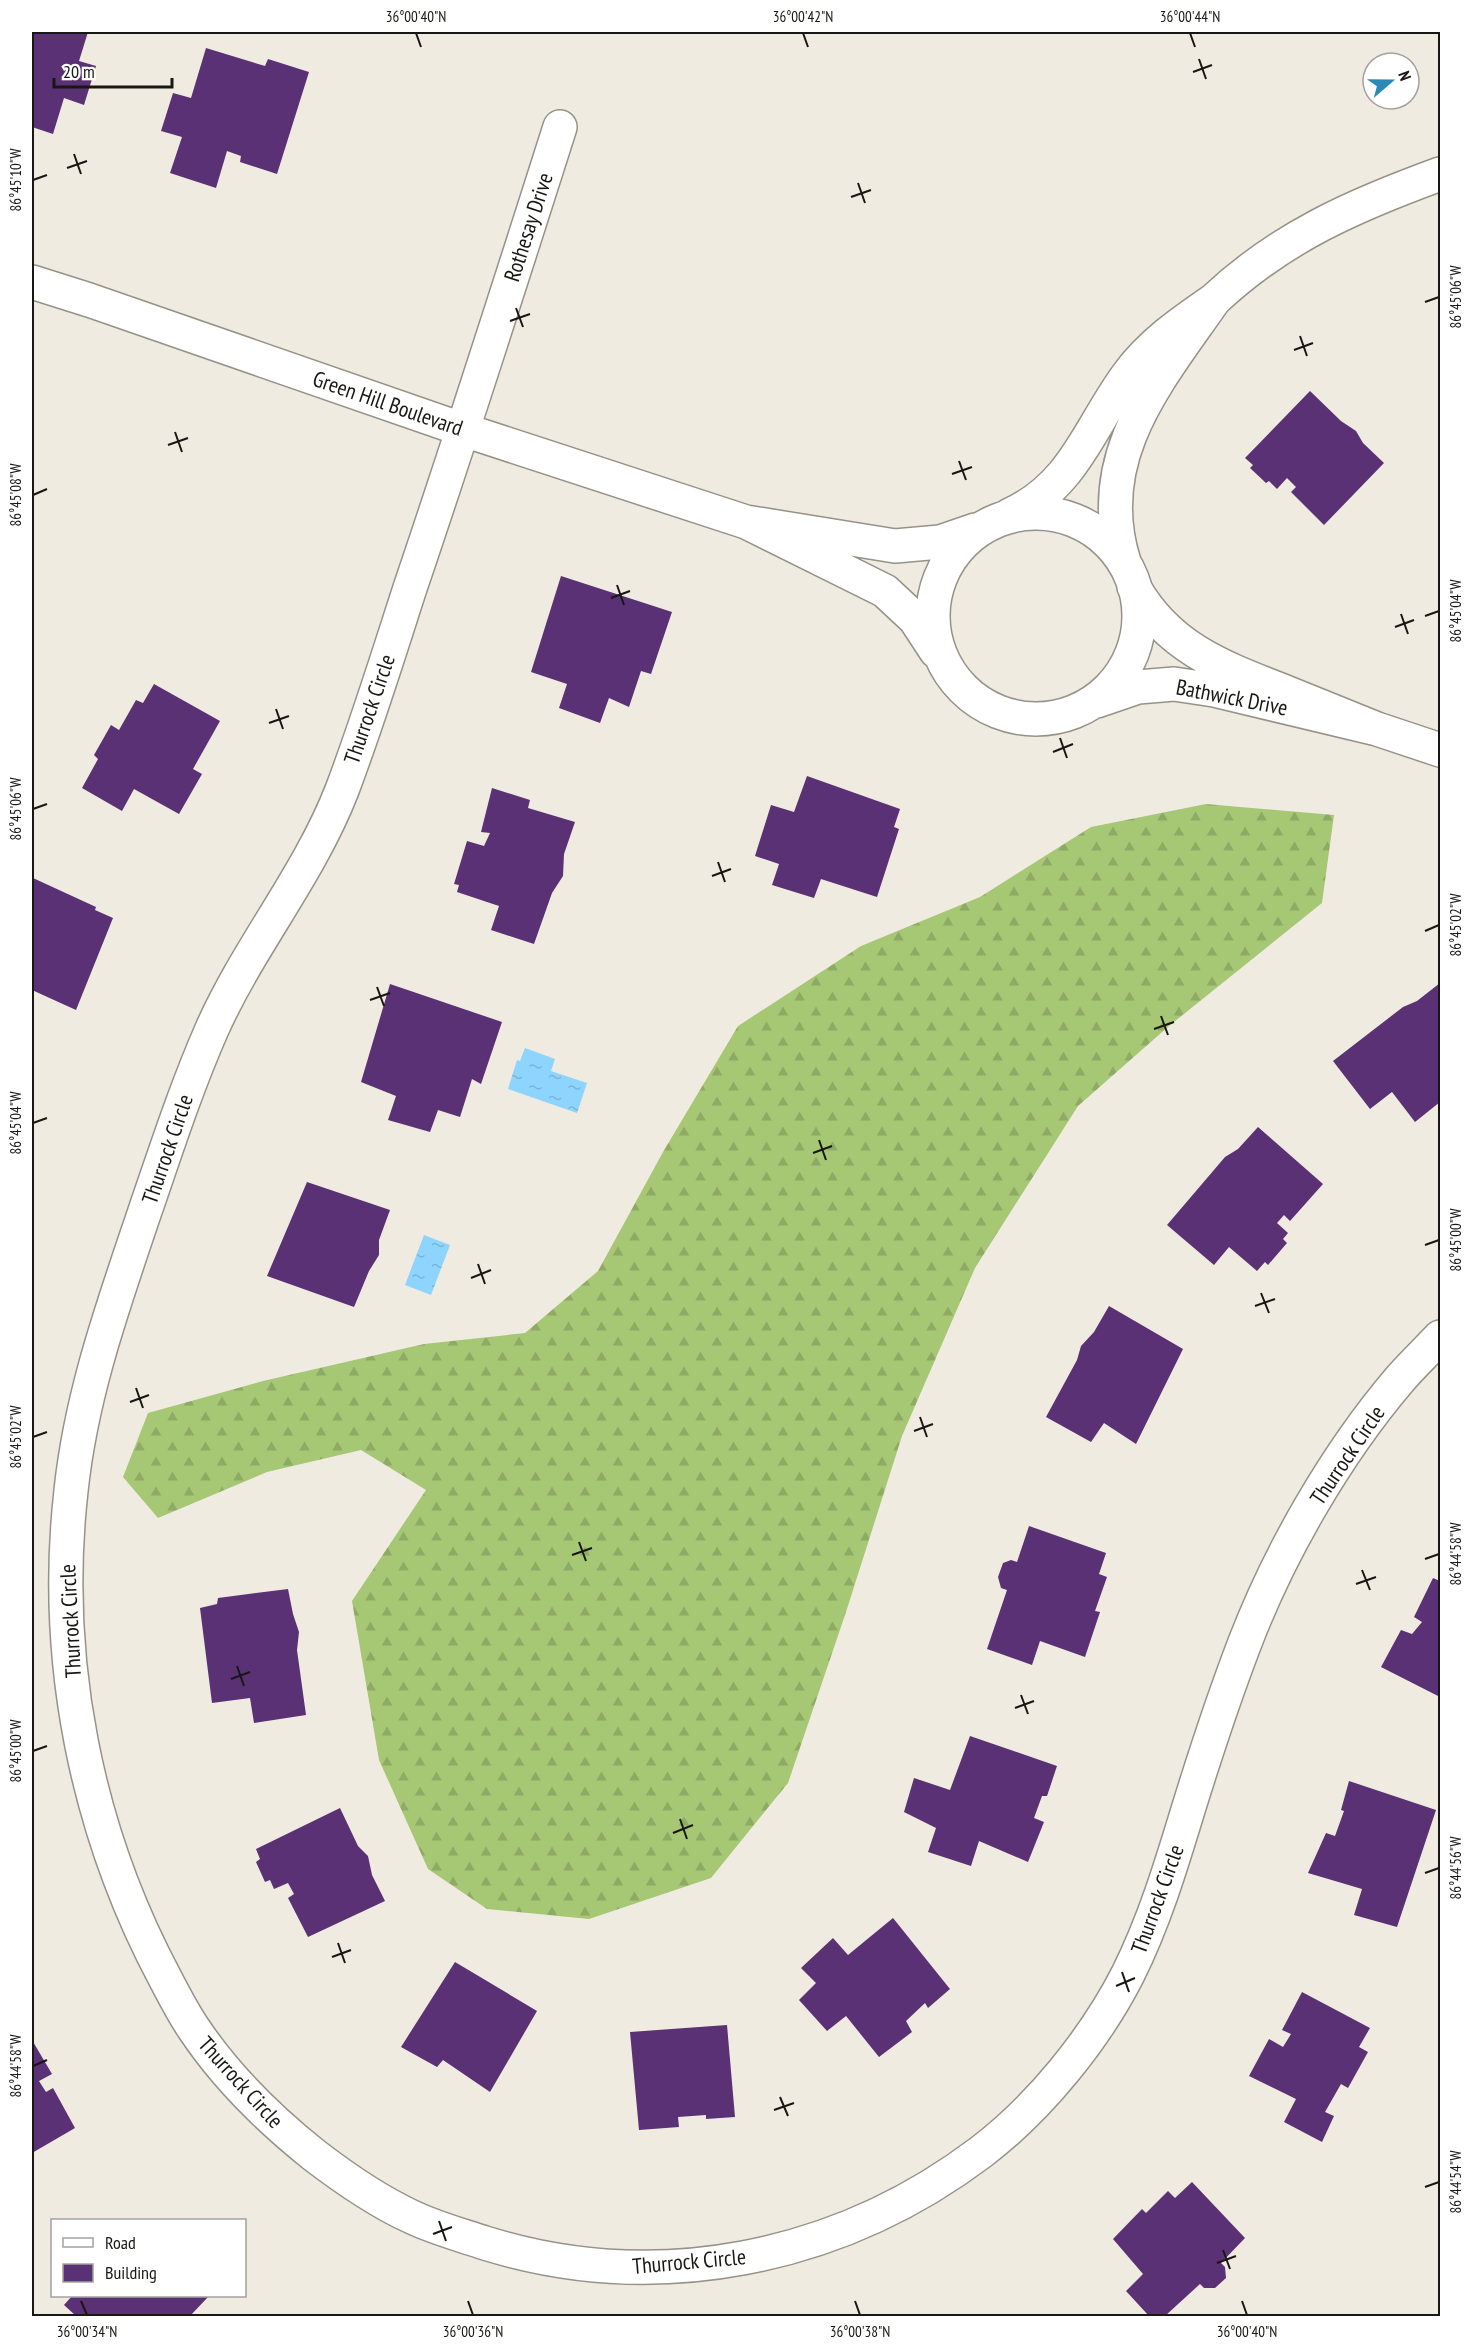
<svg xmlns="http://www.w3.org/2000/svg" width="1472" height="2348" font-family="'PT Sans Narrow',sans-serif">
  <defs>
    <pattern id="forest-firs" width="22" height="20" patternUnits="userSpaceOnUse" patternTransform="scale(1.5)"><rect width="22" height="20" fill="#a6c774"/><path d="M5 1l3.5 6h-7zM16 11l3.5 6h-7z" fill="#8eaa64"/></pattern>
    <pattern id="water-ripples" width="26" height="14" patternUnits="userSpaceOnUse" patternTransform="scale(1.5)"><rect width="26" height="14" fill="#8dd4fe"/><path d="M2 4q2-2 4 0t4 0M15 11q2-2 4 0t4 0" fill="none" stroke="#79b5d9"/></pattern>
  </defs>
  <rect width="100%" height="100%" fill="#f0ebe0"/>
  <path fill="url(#forest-firs)" d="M1206,804l128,11 -12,88 -153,123 -91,80 -103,162 -73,168 -56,176 -58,171 -77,95 -122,41 -102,-10 -59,-40 -49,-109 -27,-159 74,-111 -65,-40 -94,22 -109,46 -35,-41 25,-64 115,-32 161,-37 101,-11 73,-62 65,-119 75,-126 123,-80 119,-49 111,-70z"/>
  <path fill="url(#water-ripples)" d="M525,1048l30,11 -4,12 36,12 -10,30 -69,-24 9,-29 3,1z
    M424,1235l26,10 -19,50 -26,-10z"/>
  <path fill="#5a3174" d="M32,32h56l-9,29 17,5 -12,39 -20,-7 -11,36 -21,-7z
    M206,48l59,18 3,-7 41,13 -32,102 -37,-12 1,-6 -14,-5 -11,37 -46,-15 12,-36 -21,-6 12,-38 18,5z
    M1310,391l31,30 15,10 7,12 21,20 -60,62 -33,-33 5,-5 -9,-9 -10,11 -8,-8 -3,2 -16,-15 3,-3 -8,-7z
    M561,576l111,36 -21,62 -10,-3 -12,36 -20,-9 -9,25 -41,-15 8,-24 -36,-12z
    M154,684l66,37 -27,48 9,5 -23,40 -45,-25 -12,22 -40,-23 16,-29 -4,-4 17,-30 8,5 17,-30 7,3z
    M807,776l93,33 -6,18 5,2 -22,68 -56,-18 -7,19 -42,-13 7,-21 -24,-8 16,-51 23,7z
    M492,788l38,12 -2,8 47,14 -11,32 -1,22 -11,17 -18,51 -43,-14 8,-24 -42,-14 2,-7 -5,-1 13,-43 17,5 6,-13 -9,-1z
    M33,878l63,29 -1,3 18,8 -37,92 -44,-20z
    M1440,983v119l-25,20 -23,-30 -22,17 -37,-48 70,-54 14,-6z
    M390,984l112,38 -21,62 -9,-5 -12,38 -22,-7 -8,22 -42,-12 8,-24 -35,-14z
    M1258,1127l65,57 -33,37 -6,-6 -7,8 11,10 -5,6 4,4 -19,22 -3,-3 -8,9 -28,-24 -15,18 -47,-40 58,-68 13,-8z
    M307,1182l83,28 -11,30v15l-10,16 -15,36 -87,-31z
    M1109,1306l74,43 -47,95 -32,-21 -13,19 -45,-25 31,-57 4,-14 13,-14z
    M1029,1526l77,27 -7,21 8,3 -12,34 5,1 -15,45 -45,-16 -8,24 -45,-16 20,-59 -6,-2 -3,-11 5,-14 8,-3 6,2z
    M1433,1578l7,3v116l-59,-30 20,-37 11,4 10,-12 -8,-5z
    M288,1589l5,25 6,18 -2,18 9,65 -52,8 -4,-25 -38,5 -12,-95 17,-4 1,-6z
    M970,1736l87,30 -10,30h-5l-8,22 10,4 -16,40 -49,-21 -8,25 -43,-14 8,-24 -32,-16 10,-34 36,12z
    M1349,1781l87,29 -39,117 -43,-12 8,-26 -54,-16 18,-40 9,3 9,-25 -3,-1z
    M340,1808l18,38 10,10 4,19 13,26 -77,36 -20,-39 6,-4 -6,-11 -14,6 -4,-9 -5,2 -9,-20 4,-3 -4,-10z
    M893,1918l57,71 -22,19 -3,-5 -19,18 6,11 -33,25 -33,-41 -19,15 -28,-31 17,-17 -15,-15 32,-30 15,17z
    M455,1962l82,49 -47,81 -47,-32 -6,7 -36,-20z
    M1302,1992l68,36 -11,19 9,5 -20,36 -7,-4 -16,28 9,4 -12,26 -38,-20 12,-23 -47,-23 20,-37 14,8 8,-13 -9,-4z
    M727,2025l8,92 -29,2v-4l-28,2 1,10 -40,3 -9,-98z
    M32,2040l20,34 -13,7 7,11 7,-4 22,40 -43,25z
    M1192,2182l53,56 -24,25 4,4 1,11 -11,10h-11l-4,-4 -35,32h-16l-23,-25 17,-17 -30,-35 29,-30 4,4 22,-22 7,7z
    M72,2296h137l-19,20h-114l-12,-11z"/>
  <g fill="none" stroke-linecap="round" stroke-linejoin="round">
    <g stroke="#969288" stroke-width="36">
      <path id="minor" d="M560,127c-49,154 -98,308 -150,461 -22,68 -43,136 -68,202 -33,85 -93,156 -130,239 -26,59 -46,121 -67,182 -31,92 -64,183 -74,280 -19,168 15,339 94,487 9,17 18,35 29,51 32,48 75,90 120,126 30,23 63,46 98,62 23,11 49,18 73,26 171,53 353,17 496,-91 58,-44 114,-113 147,-178 26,-52 43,-108 60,-164 17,-55 35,-110 56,-165 35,-92 92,-191 156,-266 13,-15 27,-28 40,-42
        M32,282l57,18 375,130 282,92
        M1214,300c67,-63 141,-95 226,-126
        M933 616a103 103 0 1 1 206 0a103 103 0 1 1-206 0Z
        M1010,515c64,-29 79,-87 117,-139 23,-32 55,-54 87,-76 -56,81 -123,157 -90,262
        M936,651l-21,-32 -30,-28 -139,-69 149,24 45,-4 35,-12
        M1097,701l41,-14 36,-3 40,6 163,39c-33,-13 -66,-27 -99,-40 -59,-23 -111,-43 -144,-102
        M1377,729l63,21"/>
    </g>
    <use href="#minor" stroke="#fff" stroke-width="33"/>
  </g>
  <path fill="none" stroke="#181713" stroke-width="2" d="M416,33l5,14M803,33l5,14M1190,33l5,14M1199,59l7,20M1193,72l19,-7M74,154l7,20M67,168l20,-7M33,180l14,-5M858,183l7,20M851,197l20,-7M1425,302l14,-5M516,308l7,19M510,321l20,-7M1300,336l7,20M1294,350l19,-7M175,432l7,20M168,445l20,-7M959,461l7,19M952,474l20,-7M33,495l14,-6M617,585l7,20M611,598l19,-7M1401,614l7,20M1425,616l14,-5M1395,627l19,-7M276,709l7,20M269,723l20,-7M1060,738l7,20M1053,752l20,-8M33,809l14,-5M718,862l7,20M712,876l19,-7M1425,931l14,-6M377,987l7,19M370,1000l20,-7M1161,1016l7,19M1154,1029l20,-7M33,1123l14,-5M819,1140l7,20M813,1153l19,-7M1425,1245l14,-5M478,1264l7,20M471,1278l20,-8M1261,1293l8,20M1255,1306l20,-7M136,1388l7,20M130,1402l19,-7M920,1417l7,20M914,1431l19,-7M33,1437l14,-5M579,1542l7,19M572,1555l20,-7M1425,1559l14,-5M1362,1570l8,20M1356,1584l20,-7M237,1666l7,20M231,1679l19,-7M1021,1695l7,19M1015,1708l19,-7M33,1751l14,-5M680,1819l7,20M673,1833l20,-8M1425,1873l14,-5M338,1943l7,20M332,1957l19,-7M1122,1972l7,20M1116,1986l19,-8M33,2066l14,-6M780,2097l8,19M774,2110l20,-7M1425,2187l14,-5M439,2221l7,20M433,2234l19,-7M1223,2250l7,19M1217,2263l19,-7M81,2301l6,14M468,2301l5,14M855,2301l5,14M1242,2301l5,14"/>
  <g text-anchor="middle" stroke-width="6" stroke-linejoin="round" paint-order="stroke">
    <g font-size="22" fill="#181713" stroke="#fff">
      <text transform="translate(528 227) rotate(-72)" y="8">Rothesay Drive</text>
      <text transform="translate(388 403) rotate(19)" y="8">Green Hill Boulevard</text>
      <text transform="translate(1232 697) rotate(11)" y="8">Bathwick Drive</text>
      <text transform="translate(369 709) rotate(-71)" y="8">Thurrock Circle</text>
      <text transform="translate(167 1149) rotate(-71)" y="8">Thurrock Circle</text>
      <text transform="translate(1347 1455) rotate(-56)" y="8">Thurrock Circle</text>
      <text transform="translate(70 1621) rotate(-93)" y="8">Thurrock Circle</text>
      <text transform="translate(1157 1899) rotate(-70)" y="8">Thurrock Circle</text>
      <text transform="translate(241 2082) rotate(48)" y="8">Thurrock Circle</text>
      <text transform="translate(689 2261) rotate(-5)" y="8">Thurrock Circle</text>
    </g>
  </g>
  <rect width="1472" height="2348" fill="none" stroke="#ffffff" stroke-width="66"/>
  <rect x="51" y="2219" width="195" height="78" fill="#ffffff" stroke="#a3a2a1" stroke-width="1.5"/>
  <rect x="63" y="2238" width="30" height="9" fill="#ffffff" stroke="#a3a2a1" stroke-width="1.5"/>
  <text x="105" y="2249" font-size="18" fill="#181713">Road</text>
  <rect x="63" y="2264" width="30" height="18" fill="#5a3174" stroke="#a3a2a1" stroke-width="1.5"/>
  <text x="105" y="2279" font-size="18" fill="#181713">Building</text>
  <g transform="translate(1391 81) rotate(70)"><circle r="28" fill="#ffffff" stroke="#a3a2a1" stroke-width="1.5"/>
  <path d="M0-4.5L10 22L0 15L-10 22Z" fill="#2b8ab5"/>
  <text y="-9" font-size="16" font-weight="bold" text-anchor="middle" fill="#181713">N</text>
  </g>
  <path d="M54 78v9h118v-9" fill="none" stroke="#181713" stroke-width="3"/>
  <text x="63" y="78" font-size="18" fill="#181713" stroke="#ffffff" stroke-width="4.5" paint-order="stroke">20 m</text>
  <rect x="33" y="33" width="1406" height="2282" fill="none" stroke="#181713" stroke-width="2"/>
  <g font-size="15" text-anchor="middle" fill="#181713">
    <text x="416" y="22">36°00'40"N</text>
    <text x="803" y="22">36°00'42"N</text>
    <text x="1190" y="22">36°00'44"N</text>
    <text transform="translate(16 180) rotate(-90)" y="5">86°45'10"W</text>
    <text transform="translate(1456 297) rotate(-90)" y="5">86°45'06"W</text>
    <text transform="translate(16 495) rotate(-90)" y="5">86°45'08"W</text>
    <text transform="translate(1456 611) rotate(-90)" y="5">86°45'04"W</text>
    <text transform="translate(16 809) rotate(-90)" y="5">86°45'06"W</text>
    <text transform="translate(1456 925) rotate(-90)" y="5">86°45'02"W</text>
    <text transform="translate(16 1123) rotate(-90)" y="5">86°45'04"W</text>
    <text transform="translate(1456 1240) rotate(-90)" y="5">86°45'00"W</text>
    <text transform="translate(16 1437) rotate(-90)" y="5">86°45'02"W</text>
    <text transform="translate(1456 1554) rotate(-90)" y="5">86°44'58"W</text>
    <text transform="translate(16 1751) rotate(-90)" y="5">86°45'00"W</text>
    <text transform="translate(1456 1868) rotate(-90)" y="5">86°44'56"W</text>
    <text transform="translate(16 2066) rotate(-90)" y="5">86°44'58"W</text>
    <text transform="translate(1456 2182) rotate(-90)" y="5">86°44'54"W</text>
    <text x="87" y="2337">36°00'34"N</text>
    <text x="473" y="2337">36°00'36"N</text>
    <text x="860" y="2337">36°00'38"N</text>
    <text x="1247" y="2337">36°00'40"N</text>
  </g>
</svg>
